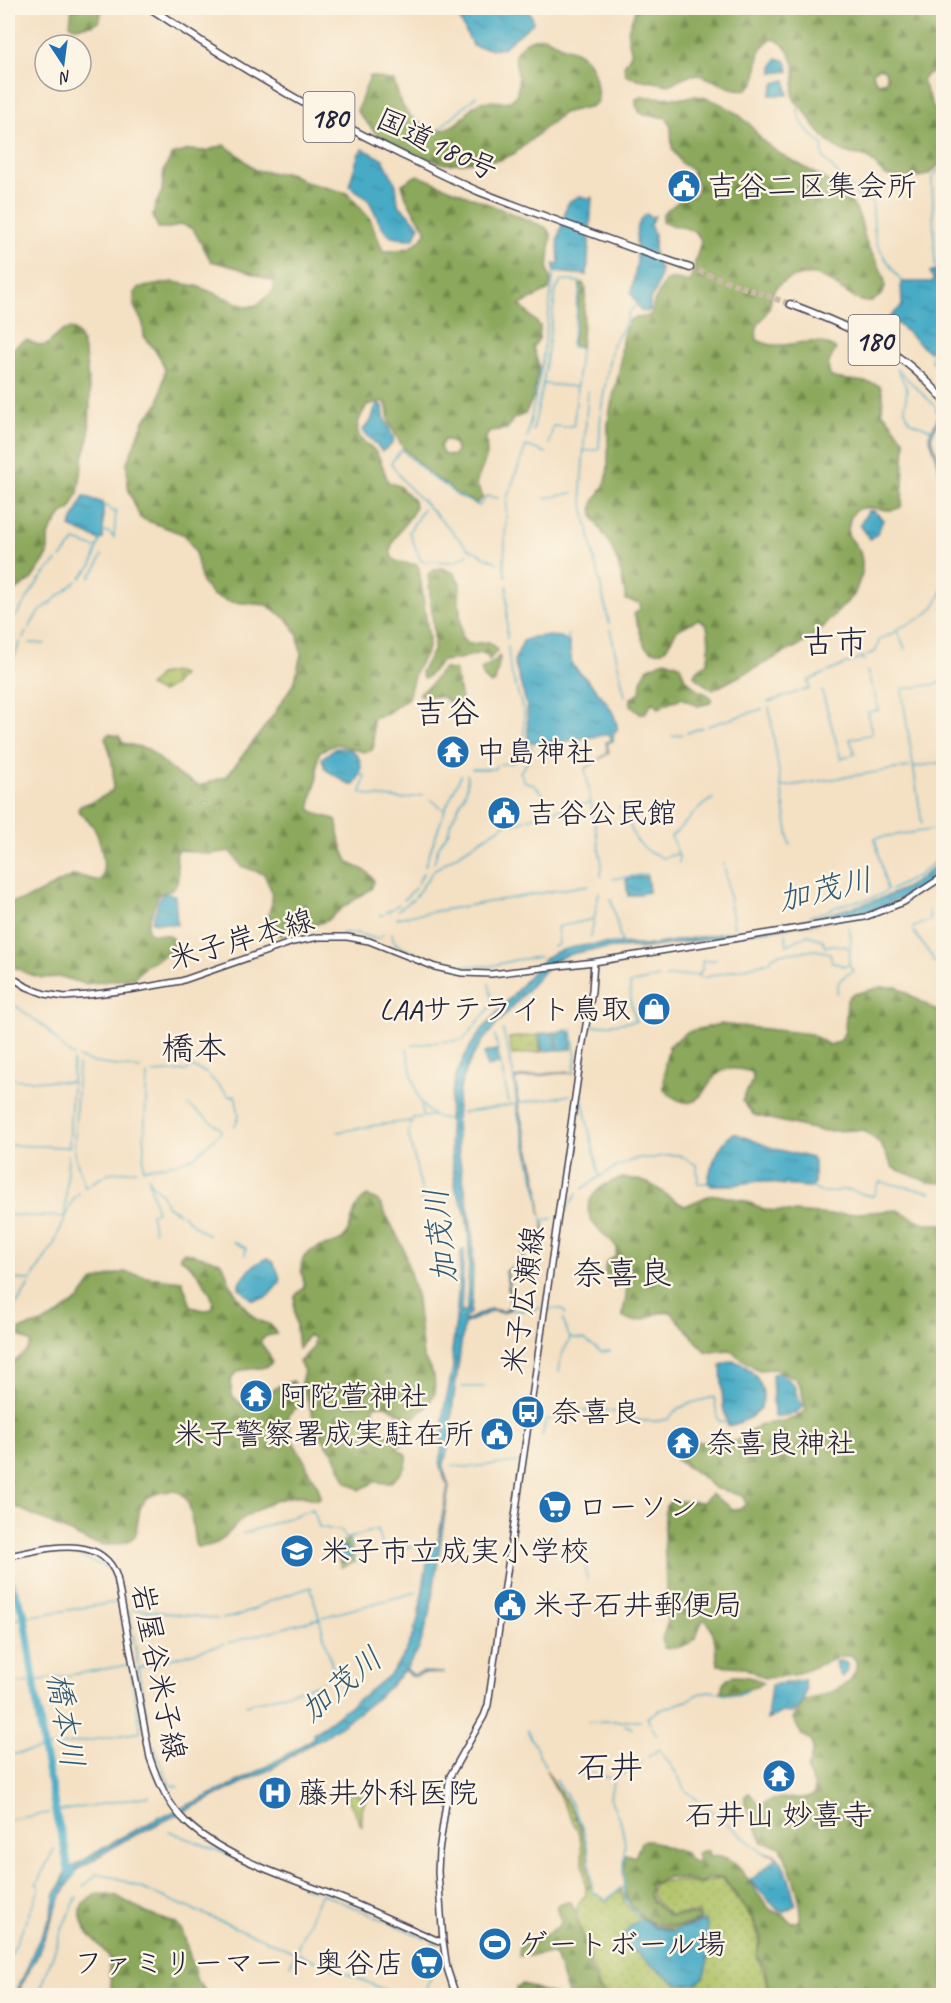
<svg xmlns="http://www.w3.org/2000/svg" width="951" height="2003" font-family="Caveat,'Klee One',sans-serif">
  <defs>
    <pattern id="forest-firs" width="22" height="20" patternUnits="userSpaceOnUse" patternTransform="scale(1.5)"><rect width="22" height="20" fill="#8ba85b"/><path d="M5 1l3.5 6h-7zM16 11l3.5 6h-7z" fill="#71884c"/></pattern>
    <pattern id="wetland-marsh" width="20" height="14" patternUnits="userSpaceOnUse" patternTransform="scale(1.5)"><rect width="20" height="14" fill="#afc266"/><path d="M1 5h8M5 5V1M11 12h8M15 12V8" fill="none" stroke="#96a659"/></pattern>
    <pattern id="cemetery-stones" width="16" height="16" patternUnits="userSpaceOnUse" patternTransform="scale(1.5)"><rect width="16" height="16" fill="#afc266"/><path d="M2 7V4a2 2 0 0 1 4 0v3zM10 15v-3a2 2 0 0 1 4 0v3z" fill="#96a659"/></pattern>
    <pattern id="park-dots" width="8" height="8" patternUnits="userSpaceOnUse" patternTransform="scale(1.5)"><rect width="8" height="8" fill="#afc266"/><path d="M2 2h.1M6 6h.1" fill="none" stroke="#96a659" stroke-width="1.8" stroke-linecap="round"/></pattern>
    <pattern id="water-ripples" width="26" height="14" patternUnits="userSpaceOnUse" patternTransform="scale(1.5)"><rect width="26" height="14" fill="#47abc6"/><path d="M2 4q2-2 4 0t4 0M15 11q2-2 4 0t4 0" fill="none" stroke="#3b8ba2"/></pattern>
  </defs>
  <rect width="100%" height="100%" fill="#fcf5e5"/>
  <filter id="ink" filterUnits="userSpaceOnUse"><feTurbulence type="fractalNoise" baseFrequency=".0167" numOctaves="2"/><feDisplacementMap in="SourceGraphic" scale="12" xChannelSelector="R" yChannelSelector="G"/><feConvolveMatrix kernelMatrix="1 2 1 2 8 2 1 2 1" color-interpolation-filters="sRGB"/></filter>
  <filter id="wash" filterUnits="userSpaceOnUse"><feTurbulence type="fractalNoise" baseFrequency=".008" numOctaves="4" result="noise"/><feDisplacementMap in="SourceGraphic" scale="24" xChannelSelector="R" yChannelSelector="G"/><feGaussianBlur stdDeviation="1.35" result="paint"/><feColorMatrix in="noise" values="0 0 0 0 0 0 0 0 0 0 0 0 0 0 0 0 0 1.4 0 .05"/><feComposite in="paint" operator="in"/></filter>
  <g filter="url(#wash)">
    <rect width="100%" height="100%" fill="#f4e0c3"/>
    <path fill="#afc266" stroke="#687250" stroke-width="1.5" d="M349,1540l6,22 -14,5 -7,-22z
      M546,1770l31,48 -4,-1 4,2 1,7 1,-3 7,26 4,38 -4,1 -6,-52z"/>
    <path fill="url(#forest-firs)" stroke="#56654b" stroke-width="1.5" fill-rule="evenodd" d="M72,8h30l-2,12 -7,5 -19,2 -4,-3z
      M636,8h307v64l-16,2 -5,7 21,48v31c-5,5 -9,12 -16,15 -7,3 -34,3 -41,0 -8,-4 -11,-14 -20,-18 -6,-3 -12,-2 -18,-4 -20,-7 -32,-23 -42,-40 -3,-5 -9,-8 -12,-14 -3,-6 1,-15 1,-22 1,-14 -7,-33 -21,-38 -19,4 -15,28 -19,43l-8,7c-20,4 -37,-16 -56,-14 -8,1 -15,7 -22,10l-40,-8 -3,-2 -2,-9c14,-21 3,-15 4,-34 1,-7 6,-17 8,-24zM879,68l6,2 2,8 -1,3 -7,2 -4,-3 -2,-8z
      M543,37c8,1 11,6 18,9 4,2 9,2 14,5 20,10 22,30 23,50l-6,5 -29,7 -48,40 -15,7 -55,4 -33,-11 -35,-18 -20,-24 13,-35 24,5c7,29 13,36 39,50 14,-1 24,-6 33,-16 2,-3 5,-8 9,-10 17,-12 45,12 43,-26 0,-8 -3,-16 -3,-24 5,-11 16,-17 28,-18z
      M695,96c19,2 38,13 52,26 6,4 9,12 14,17 6,6 12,10 18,14 26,16 56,27 74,52 9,11 9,26 14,39 6,16 35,46 4,57 -16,6 -39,-24 -56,-26 -13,-2 -33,4 -41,15 -3,5 -3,13 -5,18 -6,14 -15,13 -12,32 5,2 12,5 18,5 22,1 40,-10 61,4 -6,11 -11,16 -5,28 14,4 37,3 49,9l3,10 -1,15 23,30 -3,62 -1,4c-18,12 -52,-20 -53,28l12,16 2,10v13l-8,21 -43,44 -98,51 -16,-11 -3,-4c3,-7 9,-8 13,-13 3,-5 2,-33 -1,-37 -1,-3 -5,-4 -8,-6l-21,11 -11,18 -4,3h-10l-7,-4 -11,-33 6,-5v-6l-14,-3c-3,-19 -7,-40 -17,-57 -5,-10 -13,-18 -16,-28 -4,-17 12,-23 14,-38 2,-17 1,-33 1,-51 1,-18 7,-36 11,-54 4,-21 -1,-34 12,-53l18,-3 3,-4 2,-10 12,-22 10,-1 14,3 11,-41c-5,-16 -26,-13 -39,-19l1,-8 21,-17 11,-1 3,-9 -6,-17 -11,-7 -9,-15 -1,-20 -4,-10 -27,-5 -4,-8v-6l6,-2 42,1z
      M224,145l15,10 16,15 19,3h15l16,9 42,11 23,26 13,32c22,-1 30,-1 44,-19l-20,-32 -5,-16 15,-9 128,52 6,7 -3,37 3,9 -2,10 -29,15 20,21 -1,13 -6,8 6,20 -6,31 -8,16 -12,5 -6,10 -17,2 -4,6 1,18 -11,29 7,13 -6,6 -20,-8 -9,-9 -16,-10 -29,-28 -14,-25 -2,-17 -3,-5 -17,4c-6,11 -16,25 -4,36 4,4 8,5 11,9 8,9 10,22 14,32l11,4 15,15c1,3 1,6 0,9 -4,11 -42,46 -12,53 5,1 10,0 15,2l2,4 7,49 3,23 -2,10 -12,21 -7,26 -22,16 -14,4 2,27 -2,5 -8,2 -27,-8 -17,7c-4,9 -2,16 -3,25 -1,12 -8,22 -6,34l9,5 15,4c4,6 2,8 3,14 2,8 6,21 10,28 6,9 17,3 26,20l-3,8 -26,17 -19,15 -45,15 -11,-6 -4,-8 6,-19 -1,-13 -7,-16 -23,-8 -10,-15 -22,3 -28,-4 -4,1c-3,12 7,30 -5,38 -5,3 -9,3 -14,6l-11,31 3,8 19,1 4,4 -1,11 -3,3 -23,12 -12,13 -49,6 -23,-7 -20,1 -16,-5 -14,-7 -4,-5v-13l3,-12 -3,-4v-29l19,-4 45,-23c12,-2 20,6 29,4 6,-14 0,-39 -7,-52 -4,-7 -11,-12 -16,-18l2,-4 19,-7 13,-8c4,-14 -1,-39 -7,-53l3,-4 11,2 4,7 25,6 30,26 21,11 28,-10 45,-59 23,-36 6,-27 -3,-18 -9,-15 -22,-16 -37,-3 -18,-7 -10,-12 -7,-32 -10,-16 -45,-17 -12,-30 -1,-25 17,-42 15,-18 6,-33 -5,-13 -16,-21 -1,-12 -9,-18v-13l4,-5 35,-6 24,4 50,21 10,-2 17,-15v-8l-36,-14 -27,-7 -18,-32 -12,-5 -11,4h-12l-5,-12 2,-10 7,-15 2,-21 8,-15 16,-5 18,1zM444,440h4l7,5 1,7 -3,4 -10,-2 -3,-7z
      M583,283l3,7 -5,57 -9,-2 9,-61z
      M70,329l4,1 7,9 4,15 5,42 -1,43 -5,15 -6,39 -8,17 -8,4 -12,18 -2,4v19l-17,25 -17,12 -6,1v-230c6,-13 3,-17 19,-23 30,16 19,-8 43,-11z
      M442,568l12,5 6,10 -1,18 3,38 7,5 20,-2 8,6v3l-8,9 -3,-6 -6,-1 -21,6 -17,2 -16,17h-3l-2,-6 13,-23v-17l-6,-58 7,-5z
      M499,656l1,2 -5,24 -4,2 -7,-6 -3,-9 13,-7z
      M665,660l15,5 5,14c6,3 6,6 11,10 6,4 12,3 16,10l-2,4 -12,3 -16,-8 -19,7 -4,4 -4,-6h-3l-7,10 -4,1c-6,-4 -11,-7 -11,-15 12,-7 10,-5 11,-18l6,-12z
      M443,669l11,1 2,3 6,32 -1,2h-6l-12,-10 -23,-2v-3c12,-4 13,-14 23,-23z
      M881,987h16l43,26 3,-1v171l-15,-1 -35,-14 -13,-25 -17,-13 -42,1 -67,-16 -12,-14 11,-22 -1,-7c-8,-2 -17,-4 -24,-3 -26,5 -24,57 -64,21l1,-27 4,-17 18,-14 33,-8 91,10 18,11 4,-1 8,-4 4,-9 2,-31 4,-5z
      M623,1178c34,2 35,15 62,28l23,-10 9,-1 25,5 24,10 65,5 66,-5 29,14h17v771h-173l-5,-26 -8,-14 4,-17 -8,-20 -30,-41 -15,2 -7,4 -32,-6 -18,7 -2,10 6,10 14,12 29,-1 1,4c-23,15 -61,5 -72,-21 -5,-11 -4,-30 -2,-42l1,-2 9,3 6,-15c16,-5 27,10 42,9l10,11 6,-1 -3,-7c2,-2 9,-4 12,-3l1,5c30,-6 42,34 60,52 3,4 8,4 12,6 4,2 8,6 11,9l6,-1c10,-12 -11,-60 -17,-75l-18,-5 -18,-38v-8l4,-3 10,11 21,-6h28l6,-4 1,-7 -8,-16 6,-21 -2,-10 -9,-5 -9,-16c3,-5 7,-13 11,-17 3,-3 10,-4 14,-5 17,-6 42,-15 38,-37l-5,-4h-9l-49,19 -14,2 -14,1 -22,-11 -25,-2c-2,-14 -3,-36 -13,-46 -7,5 -5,11 -9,18 -4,8 -24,13 -32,11l-2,-9 5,-15 -3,-94 2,-24 5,-5 32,1 8,-8 22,15 8,-1 5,-4 -4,-9 -28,-7 -14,-13 -24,-15v-9l13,-10 33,2 14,-2 23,-16 25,-4 11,-3 11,-8 -6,-24 -5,-8 -21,-9 -16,1 -29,-20 -18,2 -6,-1 -34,-39c-18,-3 -31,17 -48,5 -1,-12 10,-30 -3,-38 -4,-3 -9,-2 -14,-4l-1,-5 1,-8 9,-5 2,-9c-6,-10 -17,-15 -23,-24 -17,-24 8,-41 29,-46z
      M368,1196l9,4 4,5 22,42 14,52 6,58 11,18 1,13v5l-9,15 -12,9h-8l-20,-12h-9l-4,3c2,11 6,19 14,27l7,-4 6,5 2,9 -6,3 11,7c2,11 -9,22 -18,28l-15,-1 -14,8 -13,-8 -12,-26 -16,-22 -18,-52 3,-11 -5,-9 13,-13 2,-11 -6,-3 -8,13 -2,1 -4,-42 1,-11 9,-9c0,-11 -7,-22 1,-31 10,-12 28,-9 38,-17 10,-8 7,-36 25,-43z
      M184,1252c2,0 34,9 36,10 8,6 6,18 12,26 5,8 16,25 23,30 10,9 13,-1 22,16l-11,2 -6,6 9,12 3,8c-8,12 -35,1 -40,17 -2,4 0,11 0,16 10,12 20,17 33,7l2,-8 12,-8 14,-5 7,10 3,11 -15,13c-1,18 7,31 16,45 3,5 4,12 8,17 5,8 9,13 8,22 -6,2 -11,-2 -18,-3 -11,-1 -25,4 -36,9 -9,5 -20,10 -27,17 -16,16 -17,24 -42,25l-2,-3c-6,-35 0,-68 -49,-46l-6,11 -5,27c-13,12 -32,10 -48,5l-79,-38v-136l20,-17 3,-7 -11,-7v-7l25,-7 11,-6 23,-16 13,-18 21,-7 11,-3 23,5 35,4 9,25c8,4 15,6 22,2 2,-15 -20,-43 -33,-50v-3z
      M732,1676c10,0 24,1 31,7l-24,10 -18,-1 2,-9z
      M98,1893l17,2 33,19 27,9 6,6 4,10 12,42 12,14h-97l-3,-25 1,-12c-12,-17 -37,-31 -27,-55z
      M570,1902l6,10 14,56 7,20 12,7h-41l-13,-40c-12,-4 -24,3 -36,1v-9l28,-13 13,-9 1,-5 -4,-14 4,-3z
      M523,1984l32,11h-38v-8z"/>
    <path fill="url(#wetland-marsh)" stroke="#687250" stroke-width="1.5" d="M538,1035l3,17 -29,3 -3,-17z"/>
    <path fill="url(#cemetery-stones)" stroke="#687250" stroke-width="1.5" d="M174,672l8,3 -8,10 -13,8 -12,-7 10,-11z"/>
    <path fill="url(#park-dots)" stroke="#687250" stroke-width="1.5" d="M352,1793l15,5 -6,12 1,17 -15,-30z
      M722,1878l30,41 7,19 -2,19 7,16 5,22 -152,1 -11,-3 -7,-5 -22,-70c-1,-11 0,-15 9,-23v-7l5,-1 1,4 14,10 15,-12 4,14 10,11 20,11 12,3 20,-2 14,-6 -2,-7 -29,2 -13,-12 -6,-11 3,-8c21,-7 24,-1 44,0 8,0 16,-5 24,-6z"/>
    <path fill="url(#water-ripples)" stroke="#346680" stroke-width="1.5" d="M464,8h61l7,8 1,7 -30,25 -12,1 -18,-3 -16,-32z
      M777,58l9,3 3,10 -16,2v-7z
      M786,80l2,15h-18l5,-12z
      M363,149l20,10 13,26 2,19 22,22 -6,13c-8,-1 -16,1 -23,-3 -12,-6 -15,-26 -23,-36 -5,-6 -13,-10 -19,-14l10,-33z
      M580,196l9,3 3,-2 -5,78 -33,-3v-8h5l-1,-25 10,-37z
      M646,214l5,3 4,-1 -5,9c1,3 4,7 4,10 1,13 -2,24 7,35l-5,21 -6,8v11l-3,2 -6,-1 -10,-18c2,-11 5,-22 6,-33 1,-15 -6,-33 9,-46z
      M935,270l3,3v10h5v65l-15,3 -38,-34 12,-11 -1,-24h31l1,-3 -3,-7z
      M379,404l4,2 1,11 10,23 -4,6 -8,5 -8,-9 -12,-11 9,-10 4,-13z
      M941,406l-3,16 -7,15 10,30 2,34c-4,-12 -2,-21 -4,-33 -2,-12 -7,-22 -10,-33l6,-11z
      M84,496l19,7v36l-3,1 -30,-13z
      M868,511h6l9,9 -6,14 -7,5 -10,-14z
      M547,636l14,1 8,5 3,23c14,14 47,44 45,65l-3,3 -1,8 -6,2 2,10 -24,16 23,-16 -2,-11 5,-1 -1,-7 -55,9 -27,-1 -1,-36 -13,-45 9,-20 10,-4z
      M336,748c25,-1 31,18 18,37h-4l-25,-16 -3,-11z
      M943,858v12c-48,44 -113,51 -175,60 -43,7 -86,13 -128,19l-6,-2c-28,2 -58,1 -82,15l-68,77c-49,66 -20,122 -12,194 3,23 0,47 0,69l-2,11 -6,5 1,3 25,-12 13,2 5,-2 2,-6 -4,-32c20,-14 12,0 17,-25l21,-5 -1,-20 3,18 -3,3 -19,5 -1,18 -16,6 5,32 -3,7 -6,3 -11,-2 -28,13 -11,78 -3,38 -7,28 6,18 -19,127 -11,36 -13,20 8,6 9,-3 21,1 -21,1 -10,3 -9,-7c-23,29 -56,50 -85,71l-3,-1 -45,29 -148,72 -46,29 -16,26 -23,58 -17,32 -1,9 -3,1 1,-9 9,-18 7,-19 17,-34 4,-23 5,-6 6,-16 54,-33 35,-18 4,-4 3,1c52,-24 105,-47 152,-80l-1,-3 77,-59 15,-22 10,-22 -1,-1 4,-10 12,-75h7l11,-59 -8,-18 4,-58 9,-43 -1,-16 4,-31 5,-69 3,-1 -3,63 6,-3v-4c1,-30 4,-61 -1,-91 -2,-9 -7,-17 -10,-25 -2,-11 -3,-22 -4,-32 -5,-36 -5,-70 13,-102 13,-26 36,-46 54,-68 9,-10 17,-23 28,-31 18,-14 75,-16 97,-11l174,-28c30,-11 61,-16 89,-31 13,-7 25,-18 36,-29z
      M647,876l2,16 -21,4 -2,-17z
      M164,893l11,2 2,30 -25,-3 7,-23z
      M568,1030l3,3 1,16 -13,1 -3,-18z
      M554,1032l3,18 -15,1 -2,-17z
      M496,1050l3,14 -12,3 -3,-14z
      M561,1072l13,1c-18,-1 -41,3 -59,6l4,32 17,64 5,40 -6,-40 -17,-64 -4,-33z
      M734,1133l41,16 37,9 2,4v23l-3,2 -20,-1 -31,-5 -28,4h-22l-2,-3c2,-16 12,-40 26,-49z
      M266,1258c8,2 14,16 14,24l-13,15 -14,3 -14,-12v-5l14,-17z
      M732,1361c17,2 35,24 30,42 -3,13 -23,21 -34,23l-5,-20 -2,-41z
      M780,1373l14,12 3,11 6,10 -8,8 -21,3 -2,-43z
      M346,1545l5,15 -9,3 -5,-15z
      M839,1661l6,1 3,4 -1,5 -4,6 -3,-2 -5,-13z
      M804,1680c5,12 -2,26 -12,33l-10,-1 -15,8 4,-35z
      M762,1853l12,1c15,13 16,33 22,51l-13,7 -5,-2 -28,-29 27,-23 -3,-3z
      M643,1919l12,8 17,4 34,-10 3,19 -2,29 -4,9 -8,6 -17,1 -43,-33 -12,-6 -2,-7 11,-15z"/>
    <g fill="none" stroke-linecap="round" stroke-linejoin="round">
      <path stroke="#47abc6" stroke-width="1.5" d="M798,108c0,16 13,27 25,37 -1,4 -1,8 1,13 2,3 36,40 39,42 3,1 6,1 9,2 2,13 1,27 4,39 4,12 18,30 26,41
        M441,127l35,-31
        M937,274l3,-1 -1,-5 -4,-2 -3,-88 12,-14
        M937,278l7,-1
        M931,348l1,8 -1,5 13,6
        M897,369l10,20 -2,21 4,11 23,9
        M898,370l39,38 -1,3h4
        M544,384l33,3
        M588,390l-7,99 3,20 12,58
        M940,416l4,5
        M533,431l10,-47 13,-94 6,-10 16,2
        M527,438l15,-75 12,-91
        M549,444l4,-18 12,1 9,-2 6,-77 -8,-1 -1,-5 6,-26 -1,-12 4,-12 -1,-11
        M401,450l-10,13 13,19 64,66 30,15
        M402,450l30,28 14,8 10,9 23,11 8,-10 11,2
        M583,451l13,-1 3,-2 2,-38 11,-65 12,-18 5,-15 9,-9
        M545,498l28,-5
        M101,507l7,-1 6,7
        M102,531l8,2 4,5 2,-29
        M944,540l-3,5 3,17
        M61,558l14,-17 20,7
        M421,561l-12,-29 14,-23
        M422,561l32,1 14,-8
        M597,569l12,54
        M90,577l7,-10 5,-12
        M506,577l-2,-10 3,-69 19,-52 21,7
        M81,578l11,-13 8,-25
        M507,586v53
        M15,617c15,-21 22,-38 42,-56
        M8,624l4,-5
        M29,628l9,-15 39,-32
        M610,629l15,67
        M568,635v8
        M23,638l3,-6
        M30,643l15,1
        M905,649l-8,-20c26,-11 39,-16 47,-44
        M866,656l10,-5 3,-11 18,-9
        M8,669l3,-4 9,-23
        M828,672l34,-15 2,4
        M802,691l8,-2 -2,-8 17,-8
        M822,691l19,68 14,-5 -5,-15 22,-5 -4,-19v-3l11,-2 -12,-39
        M768,702l30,-10
        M769,707l21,138
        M708,726l54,-17
        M687,733l16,-6
        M672,736l10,-2
        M532,744l-3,16 -9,12 4,9 9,3 11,11
        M500,764l12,-1 6,-4 4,-6 2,-18v-22l-14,-45 -2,-21
        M914,767l30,-5
        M472,769h23l1,-4
        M585,769l17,96 -1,11
        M359,774l6,2 -4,17 11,3 31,3 20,-4
        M782,787l127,-20
        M430,799l13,10
        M619,808h3l14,32 14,13 6,1 6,4 15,-4
        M528,818l14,-3 7,-4 22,-3 18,-5
        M922,824l-20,-133 1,-2 34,-5 7,-4
        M434,863l4,-15 11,-17 1,-7 13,-26 4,-11v-13
        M679,863v-7l-8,-20c14,-10 29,-33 42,-37
        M724,863l10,65
        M425,866l20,-56 16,-35
        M613,879l33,-5
        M418,883l5,-10
        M891,890l28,-15 25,-21
        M415,897l19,-27 78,-50 3,4 10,-4
        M611,899l11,46
        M404,900l11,-12
        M938,905l6,2
        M398,910l15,-11
        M386,913l13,-9
        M380,915h3
        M810,916c11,-2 21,-7 32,-11 15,-5 32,-4 45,-15l-12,-52 69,-10
        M397,918l191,-33
        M848,925l3,12 -2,26
        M912,928l18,-8 -1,-10
        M913,931l20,27 -1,3
        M342,933h14l21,6 6,-4
        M392,933l1,6 5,7 32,13 33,7h28l24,-6 25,-3
        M785,934l2,11 21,-10 15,5 2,7 6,-2 15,1 2,3
        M591,937l8,-45
        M553,947l6,-3 -2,-17 37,-8
        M933,961l11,9
        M698,975l4,-5v-9l14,-1
        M665,977l32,-2 6,3 66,-16 4,-5 5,-3 38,-4 14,3 2,9 13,4 4,-2 4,7c-10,6 -16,8 -16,22
        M13,1004l33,24 16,19 11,9
        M8,1008l5,1
        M588,1027l48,-6 -5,-18 -1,-19 29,-7
        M572,1029l4,29 -3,16
        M503,1030l15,64 -2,1 1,16 22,89
        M495,1036l14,67
        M463,1040l30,-36 -4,-21
        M412,1045l49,-5
        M407,1049c6,26 7,69 41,70
        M78,1058l17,5 45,6
        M78,1065l-4,88 11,34 24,-14 28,-3
        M153,1073l33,-2 6,-4 14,6 24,24 5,-2 4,20 -4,11
        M147,1075l-4,94 34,-6 17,-6 27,-25 -1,-4 -32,-23
        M8,1079l63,3
        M581,1094l18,81
        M421,1106l2,9
        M462,1113l108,-18
        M338,1132l39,-7 34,-4
        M8,1145l61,2 4,-86
        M149,1177v4l12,12 5,12 13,8
        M149,1181l8,31 -6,1 3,18
        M811,1186c12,12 22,3 37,4 8,1 15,5 24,6l2,-1 4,-11 3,-2 50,10
        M582,1189c18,-13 35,-24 57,-31 5,-1 9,1 14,0 8,-1 21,-6 28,-2 5,2 10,7 16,9l1,19 12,-2
        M426,1210l-6,-11 3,-3 -15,-64 5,-14 19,-2v-2
        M565,1211l12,-17
        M183,1214c10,14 15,12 26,22
        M8,1215l55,2 2,-3 3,-59
        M542,1217v2
        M542,1221l11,-3
        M233,1242l13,6 -1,7
        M8,1279l23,1 23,-36 18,-43 7,-8
        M510,1309l8,2 22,-3
        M548,1309h15l2,5
        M8,1314l11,-13 10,-16
        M570,1338l15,2 16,12 9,-1
        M559,1372l2,-16 9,-17 -7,-19
        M462,1387h22
        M620,1413l20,8h18l10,-2 8,-8 11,-7 27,-7 4,23 8,3
        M542,1436l4,-16c23,-7 45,-12 69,-8
        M452,1466l19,1 47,-5
        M243,1534l70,-25 6,18 23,4 4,8 32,-10 5,18
        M349,1540l7,22
        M403,1548l17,-2
        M583,1548l4,32
        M71,1552l40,18 7,29
        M311,1588l23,85
        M133,1609l85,10
        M129,1611l9,53
        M25,1617l93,-15
        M323,1617l94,-25
        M222,1619l19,-4 31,-15 39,-13
        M8,1621l13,-3
        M228,1643l92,-25
        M34,1681l94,-16 1,-3
        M8,1686l21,-4
        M246,1705l77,-22
        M612,1721h19
        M633,1721h7
        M588,1722l22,-1
        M650,1724l-3,-7 13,-7 29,-10 7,-5 12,-4 29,4 11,-5
        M625,1725l7,3
        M652,1727l2,3
        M149,1729l-11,-61 86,-24
        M527,1730l18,36
        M655,1732l2,3
        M154,1745l5,15 11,25 8,2
        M44,1748l97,-16 -10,-60
        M8,1755l31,-5
        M648,1757l11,-8 18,25 7,15 79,64
        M578,1775l11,-2 25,6 28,-18
        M556,1780c28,39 34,63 36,111l14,9 16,-13
        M613,1782l-3,16 11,25 4,20 -2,22 2,33 14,21
        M55,1812l94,-16
        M8,1820l40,-7
        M169,1831l76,31
        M95,1874l22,4 283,118
        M36,1885l18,-36
        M84,1886l11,-10
        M302,1886l13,5
        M432,1942l5,2 3,11
        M8,1956l3,-1 29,-67 -2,-3
        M290,1965l31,-72 104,45
        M40,1991l24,-67 13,-27
        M423,1996l8,-20"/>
      <path stroke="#47abc6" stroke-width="8" d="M8,1578l16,35 20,138 13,68 7,24 4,25 4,5"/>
    </g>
  </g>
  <g filter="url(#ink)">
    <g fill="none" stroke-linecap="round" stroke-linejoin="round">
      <path stroke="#cabaa8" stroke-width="6" stroke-dasharray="6 3" stroke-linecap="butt" d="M690,268l100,36"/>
      <g stroke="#423e4f" stroke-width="8">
        <path id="secondary" d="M8,975l19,12 18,7 20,3 23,-2 47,-6 46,-8 112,-39 26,-5h28l22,4 66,26 27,6 29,1 103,-12 271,-45 39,-15 40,-26
          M8,1556c35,-6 93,-25 109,21l33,181c8,23 18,47 36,64 39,37 110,58 160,78 31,13 62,28 93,41h4
          M456,1996l-9,-28 -4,-27 -5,-69 1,-21 11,-75 34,-60 4,-11 94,-657 10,-57 2,-29"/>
      </g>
      <g stroke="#423e4f" stroke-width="9">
        <path id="trunk" d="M150,8c81,54 164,104 252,147 26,12 52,26 78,37 70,27 140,52 210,76
          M790,304c61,23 111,44 154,96"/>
      </g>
      <use href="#secondary" stroke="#fff" stroke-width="5"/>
      <use href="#trunk" stroke="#fff" stroke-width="6"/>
    </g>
  </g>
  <defs>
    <g id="civic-disc" transform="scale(1.725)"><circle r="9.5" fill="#1f6fb2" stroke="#fcf5e5"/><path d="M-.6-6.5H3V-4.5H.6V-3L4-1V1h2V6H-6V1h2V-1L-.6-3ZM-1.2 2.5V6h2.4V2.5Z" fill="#fff"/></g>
    <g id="temple-disc" transform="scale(1.725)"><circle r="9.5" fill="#1f6fb2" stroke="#fcf5e5"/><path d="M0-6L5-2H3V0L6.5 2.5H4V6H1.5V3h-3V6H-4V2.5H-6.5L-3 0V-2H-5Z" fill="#fff"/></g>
    <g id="shop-disc" transform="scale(1.725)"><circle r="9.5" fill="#1f6fb2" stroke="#fcf5e5"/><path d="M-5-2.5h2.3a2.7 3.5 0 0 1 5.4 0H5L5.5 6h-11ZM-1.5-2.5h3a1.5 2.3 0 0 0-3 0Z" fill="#fff"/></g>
    <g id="bus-disc" transform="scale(1.725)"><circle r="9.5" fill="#1f6fb2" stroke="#fcf5e5"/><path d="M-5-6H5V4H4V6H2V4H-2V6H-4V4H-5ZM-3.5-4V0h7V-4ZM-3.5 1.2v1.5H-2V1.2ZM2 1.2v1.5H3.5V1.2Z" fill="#fff"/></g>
    <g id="supermarket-disc" transform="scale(1.725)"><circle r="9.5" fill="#1f6fb2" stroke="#fcf5e5"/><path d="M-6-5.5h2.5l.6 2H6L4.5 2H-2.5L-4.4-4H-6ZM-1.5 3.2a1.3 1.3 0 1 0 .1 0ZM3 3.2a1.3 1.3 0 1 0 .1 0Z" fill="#fff"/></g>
    <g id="school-disc" transform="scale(1.725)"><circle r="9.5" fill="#1f6fb2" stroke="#fcf5e5"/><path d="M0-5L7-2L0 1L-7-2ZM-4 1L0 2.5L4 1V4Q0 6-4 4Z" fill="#fff"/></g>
    <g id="hospital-disc" transform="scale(1.725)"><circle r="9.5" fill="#1f6fb2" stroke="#fcf5e5"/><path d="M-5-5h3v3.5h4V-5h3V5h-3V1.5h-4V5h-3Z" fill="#fff"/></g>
    <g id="stadium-disc" transform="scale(1.725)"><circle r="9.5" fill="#1f6fb2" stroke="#fcf5e5"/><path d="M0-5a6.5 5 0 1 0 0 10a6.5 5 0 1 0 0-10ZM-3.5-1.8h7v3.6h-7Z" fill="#fff"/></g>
  </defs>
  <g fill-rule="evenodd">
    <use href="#civic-disc" x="684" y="186"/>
    <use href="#temple-disc" x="453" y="752"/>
    <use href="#civic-disc" x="504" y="813"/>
    <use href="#shop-disc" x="654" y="1009"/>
    <use href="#temple-disc" x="256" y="1396"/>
    <use href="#bus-disc" x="528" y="1412"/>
    <use href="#civic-disc" x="497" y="1434"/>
    <use href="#temple-disc" x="683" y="1443"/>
    <use href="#supermarket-disc" x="555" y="1507"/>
    <use href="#school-disc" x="297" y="1551"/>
    <use href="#civic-disc" x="510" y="1605"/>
    <use href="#temple-disc" x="779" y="1776"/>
    <use href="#hospital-disc" x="275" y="1793"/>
    <use href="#stadium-disc" x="495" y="1944"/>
    <use href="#supermarket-disc" x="427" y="1963"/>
  </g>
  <g text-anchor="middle" stroke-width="5" stroke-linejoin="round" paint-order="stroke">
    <g fill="#fcf5e5" stroke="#63616e" stroke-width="1.5">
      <rect x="303.5" y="92" width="51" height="50" rx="4.5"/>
      <rect x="848.5" y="315" width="51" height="50" rx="4.5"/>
    </g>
    <g font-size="28" font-weight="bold" fill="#22223b">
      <text x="329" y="127">180</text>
      <text x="874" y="350">180</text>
    </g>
    <g font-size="30" fill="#22223b" stroke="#fcf5e5">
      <text transform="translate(437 144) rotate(25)" y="10">国道180号</text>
      <text transform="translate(241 939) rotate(-16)" y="10">米子岸本線</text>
      <text transform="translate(523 1300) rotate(-82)" y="10">米子広瀬線</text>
      <text transform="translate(159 1672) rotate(79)" y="10">岩屋谷米子線</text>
    </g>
    <g font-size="30" fill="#22223b" stroke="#fcf5e5" text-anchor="start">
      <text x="707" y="196">吉谷二区集会所</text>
      <text x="476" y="762">中島神社</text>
      <text x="527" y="823">吉谷公民館</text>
      <text x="631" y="1019" text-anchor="end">LAAサテライト鳥取</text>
      <text x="279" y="1406">阿陀萱神社</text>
      <text x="551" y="1422">奈喜良</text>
      <text x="474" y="1444" text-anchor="end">米子警察署成実駐在所</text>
      <text x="706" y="1453">奈喜良神社</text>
      <text x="578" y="1517">ローソン</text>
      <text x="320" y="1561">米子市立成実小学校</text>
      <text x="533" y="1615">米子石井郵便局</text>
      <text x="298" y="1803">藤井外科医院</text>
      <text x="779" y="1825" text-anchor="middle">石井山 妙喜寺</text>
      <text x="518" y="1954">ゲートボール場</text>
      <text x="404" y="1973" text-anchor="end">ファミリーマート奥谷店</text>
    </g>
    <g font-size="32" font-style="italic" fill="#315973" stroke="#fcf5e5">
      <text transform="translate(825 889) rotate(-13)" y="11">加茂川</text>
      <text transform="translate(440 1236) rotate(-96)" y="11">加茂川</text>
      <text transform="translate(341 1684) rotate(-40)" y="11">加茂川</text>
      <text transform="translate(66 1720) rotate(81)" y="11">橋本川</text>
    </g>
    <g font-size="33" fill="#22223b" stroke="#fcf5e5">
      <text x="835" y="653">古市</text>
      <text x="447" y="723">吉谷</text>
      <text x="194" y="1059">橋本</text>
      <text x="622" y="1284">奈喜良</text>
      <text x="610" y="1778">石井</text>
    </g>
  </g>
  <rect width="951" height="2003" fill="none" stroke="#fcf5e5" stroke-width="30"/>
  <g transform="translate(63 63) rotate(167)"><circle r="28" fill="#fcf5e5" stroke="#a5a1a1" stroke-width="1.5"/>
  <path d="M0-4.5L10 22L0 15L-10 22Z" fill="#1f6fb2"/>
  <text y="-9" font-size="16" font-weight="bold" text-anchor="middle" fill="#22223b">N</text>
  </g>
</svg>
